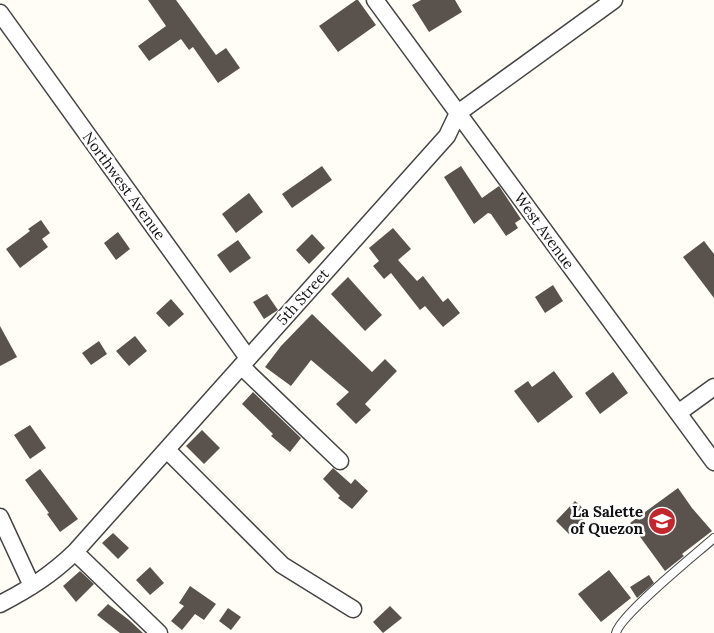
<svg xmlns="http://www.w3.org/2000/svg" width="714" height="633" font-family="Lora,serif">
  <rect width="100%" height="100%" fill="#fffdf5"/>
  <path fill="#5a524d" d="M148,0h28l40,55 10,-7 14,20 -22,15 -25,-36 -4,3 -8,-11 -32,22 -11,-15 28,-20z
    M356,0h2l18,25 -38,27 -19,-26z
    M421,0h34l7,12 -33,20 -17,-27z
    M322,166l10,14 -40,28 -10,-14z
    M461,166l21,32 17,-12 22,33 -6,4 3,5 -12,8 -15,-22 -3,-1 -14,11 -30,-47z
    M249,193l14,19 -27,21 -14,-19z
    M41,220l9,13 -8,6 6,8 -28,21 -14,-19 24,-18 -2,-2z
    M393,228l18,21 -13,11 19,21 6,-5 20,26 5,-4 12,15 -17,14 -18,-21 -5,4 -29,-37 -7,6 -11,-13 6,-5 -10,-13z
    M118,232l12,17 -14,11 -12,-17z
    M312,234l13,14 -16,16 -13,-14z
    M238,240l13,18 -21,15 -13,-18z
    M704,241l10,13v44l-31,-41z
    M348,277l34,38 -17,16 -34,-37z
    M553,285l10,16 -18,12 -10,-16z
    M267,294l11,16 -14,9 -11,-17z
    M171,299l13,15 -15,13 -13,-14z
    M312,314l60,58 13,-13 12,12 -32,33 6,6 -15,14 -20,-20 13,-12 -38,-32 -20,26 -26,-19 16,-21z
    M0,326l17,31 -17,9z
    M135,336l12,15 -18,15 -13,-15z
    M99,341l8,13 -16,11 -9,-12z
    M554,371l19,26 -35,26 -24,-32 14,-10 4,6z
    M613,372l15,21 -28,21 -15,-21z
    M253,392l48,46 -11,14 -19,-16 2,-2 -31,-30z
    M30,425l16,23 -16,11 -16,-24z
    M202,430l18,18 -16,16 -18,-18z
    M333,468l18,16 4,-5 13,12 -16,18 -14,-11 2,-2 -17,-17z
    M40,469l38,50 -18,13 -13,-18 2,-1 -24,-33z
    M678,488l14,20 20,23 -30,23 2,2 -19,15 -35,-48z
    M575,501l14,13 -20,20 -13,-13z
    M113,533l16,15 -11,11 -16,-16z
    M150,567l14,16 -14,12 -14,-15z
    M609,570l22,28 -30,24 -23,-28z
    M80,571l14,13 -18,18 -13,-16z
    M649,575l5,8 -17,15 -7,-11z
    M190,586l26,18 -12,16 -9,-6 -13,16 -11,-9 13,-15 -5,-3z
    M108,604l21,16 14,13h-23l-23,-18z
    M390,606l12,12 -19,15 -10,-11z
    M228,608l13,9 -10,13 -12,-9z"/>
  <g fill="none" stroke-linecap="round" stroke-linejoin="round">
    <g stroke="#444" stroke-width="10">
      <path id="service" d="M616,633c4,-18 80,-79 98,-95"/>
    </g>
    <g stroke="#444" stroke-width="19">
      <path id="minor" d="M375,0l339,462
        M0,13l248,345
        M241,366l99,95
        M678,413l36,-26
        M167,450l115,115 71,44
        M0,517l32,69
        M75,552l84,81
        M0,604c29,-15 51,-29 75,-52l372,-416 11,-23 156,-113"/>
    </g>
    <use href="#service" stroke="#fff" stroke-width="8"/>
    <use href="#minor" stroke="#fff" stroke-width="16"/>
  </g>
  <defs>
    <g id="university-disc" transform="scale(1.4375)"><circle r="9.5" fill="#c4262e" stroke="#fff"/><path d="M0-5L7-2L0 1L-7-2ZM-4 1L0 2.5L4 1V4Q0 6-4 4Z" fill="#fff"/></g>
  </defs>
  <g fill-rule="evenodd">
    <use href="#university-disc" x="662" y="521"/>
  </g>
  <g text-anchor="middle" stroke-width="5" stroke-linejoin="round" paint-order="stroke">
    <g font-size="15" fill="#111" stroke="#fff">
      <text transform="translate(124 186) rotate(54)" y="5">Northwest Avenue</text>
      <text transform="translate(544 231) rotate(54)" y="5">West Avenue</text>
      <text transform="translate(303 297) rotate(-48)" y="5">5th Street</text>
    </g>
    <g font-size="15" font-weight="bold" fill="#111" stroke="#fff" text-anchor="end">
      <text x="643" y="517">La Salette<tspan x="643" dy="17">of Quezon</tspan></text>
    </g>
  </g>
</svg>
